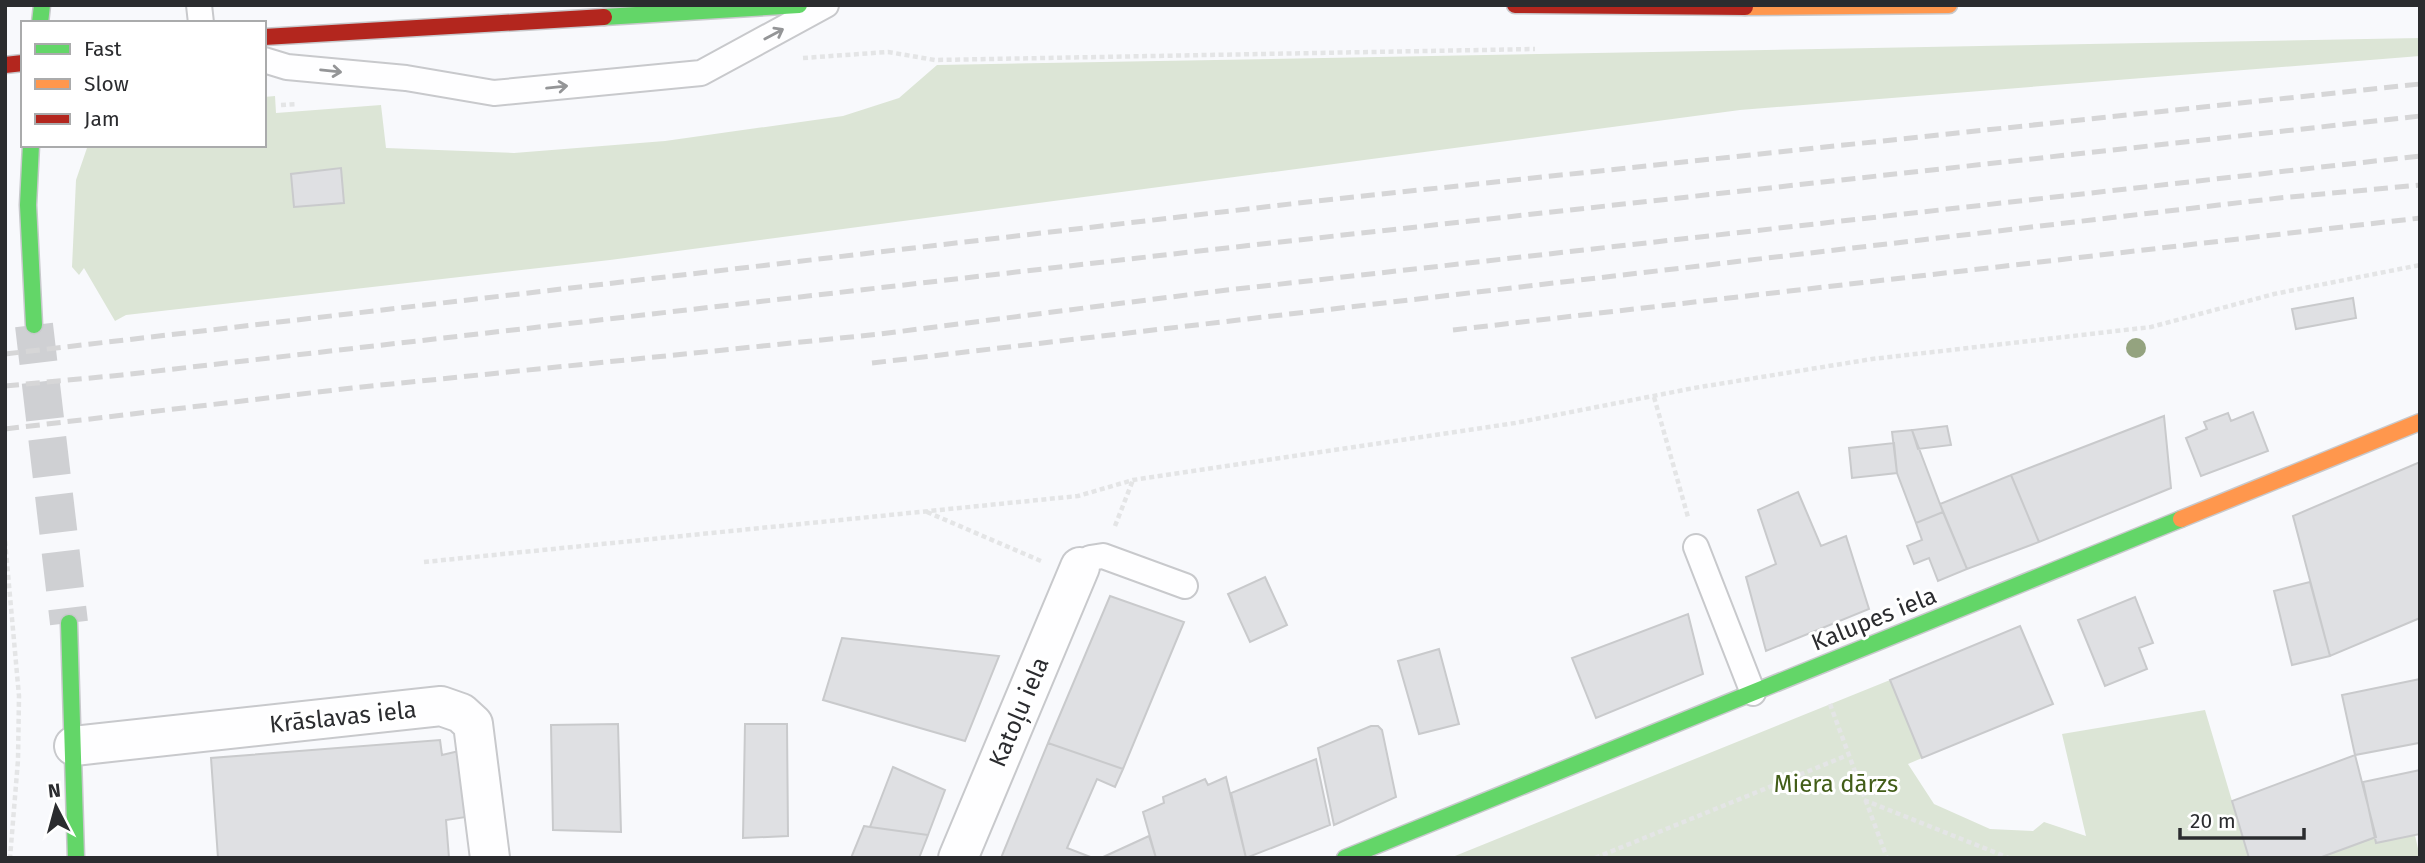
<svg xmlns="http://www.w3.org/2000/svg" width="2425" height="863" font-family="'Fira Sans',sans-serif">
  <rect width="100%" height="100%" fill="#f8f9fc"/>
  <path fill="#dce5d6" d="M2420,38v18l-680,54 -1130,150 -484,55 -11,6 -31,-53 -5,7 -7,-8 4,-87 12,-35h176v-48l11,-1 1,17 105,-8 5,43 128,5 151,-12 178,-25 56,-18 38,-33z
    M1890,680l32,78 -14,6 26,40 56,25 43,2 11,-9 42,14 -24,-102 143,-24 44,148h-799z
    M2415,835l5,23h-101l57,-21 1,6z"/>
  <path fill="#dfe0e3" stroke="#c9cacc" stroke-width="2" d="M341,168l3,35 -50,4 -3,-33z
    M2353,298l3,20 -60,11 -4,-20z
    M2253,412l15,39 -67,25 -15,-38 21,-9 -3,-7 24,-9 3,8z
    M2164,416l7,72 -132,54 -28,-67z
    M1947,426l4,19 -33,4 -6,-19z
    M1912,430l31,82 -27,11 -19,-50 -5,-41z
    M1894,443l3,30 -45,5 -3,-30z
    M2420,462v156l-90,38 -37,-140z
    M2011,475l28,67 -72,27 -27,-65z
    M1798,492l23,54 25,-10 23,73 -103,42 -20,-74 30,-13 -18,-54z
    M1943,512l24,57 -29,12 -9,-23 -15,6 -7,-18 15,-6 -6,-17z
    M1265,577l22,48 -37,17 -22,-48z
    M2310,582l20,74 -38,9 -18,-74z
    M1110,596l74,26 -61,147 -75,-26z
    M2135,597l18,46 -14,5 8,21 -42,17 -27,-66z
    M1688,614l15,60 -107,44 -24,-60z
    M2020,626l33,78 -131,54 -32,-78z
    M842,638l157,18 -34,85 -142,-41z
    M1439,649l20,75 -40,10 -21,-73z
    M2420,679v68l-1,-4 -64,12 -13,-60z
    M618,724l3,108 -68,-2 -2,-105z
    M745,724h42l1,112 -45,2z
    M1371,726h7l4,4 14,67 -62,28 -16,-77z
    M440,740l2,15 17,-4 7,66 -20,3 3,38h-231l-7,-100z
    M1048,743l75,26 -8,18 -18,-8 -30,69 26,10h-92z
    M2355,755l21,82 -57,21h-70l-17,-57z
    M1316,759l14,66 -84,33 -15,-65z
    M893,767l52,23 -17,45 -58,-8z
    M2420,770v64l-44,9 -13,-61z
    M1226,777l20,81h-90l-13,-46 21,-9 -1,-6 42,-18 3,6z
    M864,826l6,1 58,8 -9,23h-68z
    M1149,836l7,22h-55z"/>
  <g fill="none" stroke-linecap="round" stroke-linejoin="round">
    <path stroke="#cfd0d3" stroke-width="38" stroke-dasharray="38 19" stroke-linecap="butt" d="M34,325l35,298"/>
    <g stroke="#c8c9cc" stroke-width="28">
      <path id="lane" d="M199,5l2,18
        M264,60l23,7 119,11 88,15 207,-20 125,-68
        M1696,547l57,146
        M1080,567l10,-9 13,-2 82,30"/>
    </g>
    <g stroke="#c8c9cc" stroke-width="42">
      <path id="street" d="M74,746l367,-40 20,7 12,11 17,134
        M958,858l122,-291"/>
    </g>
    <g stroke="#c8c9cc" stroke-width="19">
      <path id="fast" d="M604,17l195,-12
        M40,23l2,-18
        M31,145l-3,60 6,120
        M69,623l7,235
        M1345,858l836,-339"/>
    </g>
    <g stroke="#c8c9cc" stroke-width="19">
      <path id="slow" d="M1745,7l204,-2
        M2181,519l239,-97"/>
    </g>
    <g stroke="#c8c9cc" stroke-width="19">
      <path id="jam" d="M1515,5l230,2
        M264,37l340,-20
        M5,65l18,-2"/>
    </g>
    <path stroke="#e4e5e6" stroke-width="4.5" stroke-dasharray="5 3.5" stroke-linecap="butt" d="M803,58l85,-6 47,8 600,-11
      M281,105l17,-1
      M1654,397l34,120
      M927,512l114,49
      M1115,526l18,-46
      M5,541l14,155 -1,64 -8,98
      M424,562l654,-66 55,-16 382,-57 179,-35 178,-29 279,-32 123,-33 146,-29
      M1830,704l57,154
      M1864,800l145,58
      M1595,858l253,-103"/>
    <use href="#lane" stroke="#fefeff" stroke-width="24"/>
    <use href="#street" stroke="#fefeff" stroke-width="38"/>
    <use href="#fast" stroke="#63d668" stroke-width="16"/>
    <use href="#slow" stroke="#ff974d" stroke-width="16"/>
    <use href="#jam" stroke="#b3261e" stroke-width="16"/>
    <path stroke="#d6d6d7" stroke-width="5" stroke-dasharray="14 7" stroke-linecap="butt" d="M1453,330l967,-112
      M5,354l1311,-153 1104,-117
      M872,363l1407,-165 141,-13
      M5,386l117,-11 1077,-124 1221,-135
      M5,429l347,-41 528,-54 330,-42 1210,-136"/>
  </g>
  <circle fill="#94a37f" cx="2136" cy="348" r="10"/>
  <defs><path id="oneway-shaft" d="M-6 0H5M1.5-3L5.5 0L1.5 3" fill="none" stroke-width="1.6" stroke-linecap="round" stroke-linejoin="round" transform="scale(1.75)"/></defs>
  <g stroke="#949597">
    <use href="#oneway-shaft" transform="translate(774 34) rotate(-28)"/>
    <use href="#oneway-shaft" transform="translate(331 71) rotate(6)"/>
    <use href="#oneway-shaft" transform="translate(557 87) rotate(-6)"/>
  </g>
  <g text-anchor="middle" stroke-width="6" stroke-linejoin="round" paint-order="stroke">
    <g font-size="24" fill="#2b2c2f" stroke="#fff">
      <text transform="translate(1874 619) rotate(-22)" y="8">Kalupes iela</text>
      <text transform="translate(1019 712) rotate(-67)" y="8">Katoļu iela</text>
      <text transform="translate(343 717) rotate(-6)" y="8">Krāslavas iela</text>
    </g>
    <g font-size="24" fill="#425d18" stroke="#fff">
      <text x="1836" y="792">Miera dārzs</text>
    </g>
  </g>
  <rect width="2425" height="863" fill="none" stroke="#2b2c2f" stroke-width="14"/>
  <rect x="21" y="21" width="245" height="126" fill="#ffffff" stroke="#aaabac" stroke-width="2"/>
  <rect x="35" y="44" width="35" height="10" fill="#63d668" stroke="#aaabac" stroke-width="2"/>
  <text x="84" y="56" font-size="21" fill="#2b2c2f">Fast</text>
  <rect x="35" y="79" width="35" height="10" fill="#ff974d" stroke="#aaabac" stroke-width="2"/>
  <text x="84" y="91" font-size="21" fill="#2b2c2f">Slow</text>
  <rect x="35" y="114" width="35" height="10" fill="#b3261e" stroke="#aaabac" stroke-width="2"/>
  <text x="84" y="126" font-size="21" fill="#2b2c2f">Jam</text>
  <g transform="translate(56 807) rotate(354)" stroke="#ffffff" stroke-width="5" paint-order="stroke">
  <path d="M0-5L12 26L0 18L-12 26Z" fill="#2b2c2f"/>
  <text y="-10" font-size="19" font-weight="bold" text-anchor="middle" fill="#2b2c2f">N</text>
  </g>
  <path d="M2180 828v10h124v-10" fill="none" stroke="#2b2c2f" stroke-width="3.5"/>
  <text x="2190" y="828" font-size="21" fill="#2b2c2f" stroke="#ffffff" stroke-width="5" paint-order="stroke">20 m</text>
</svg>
